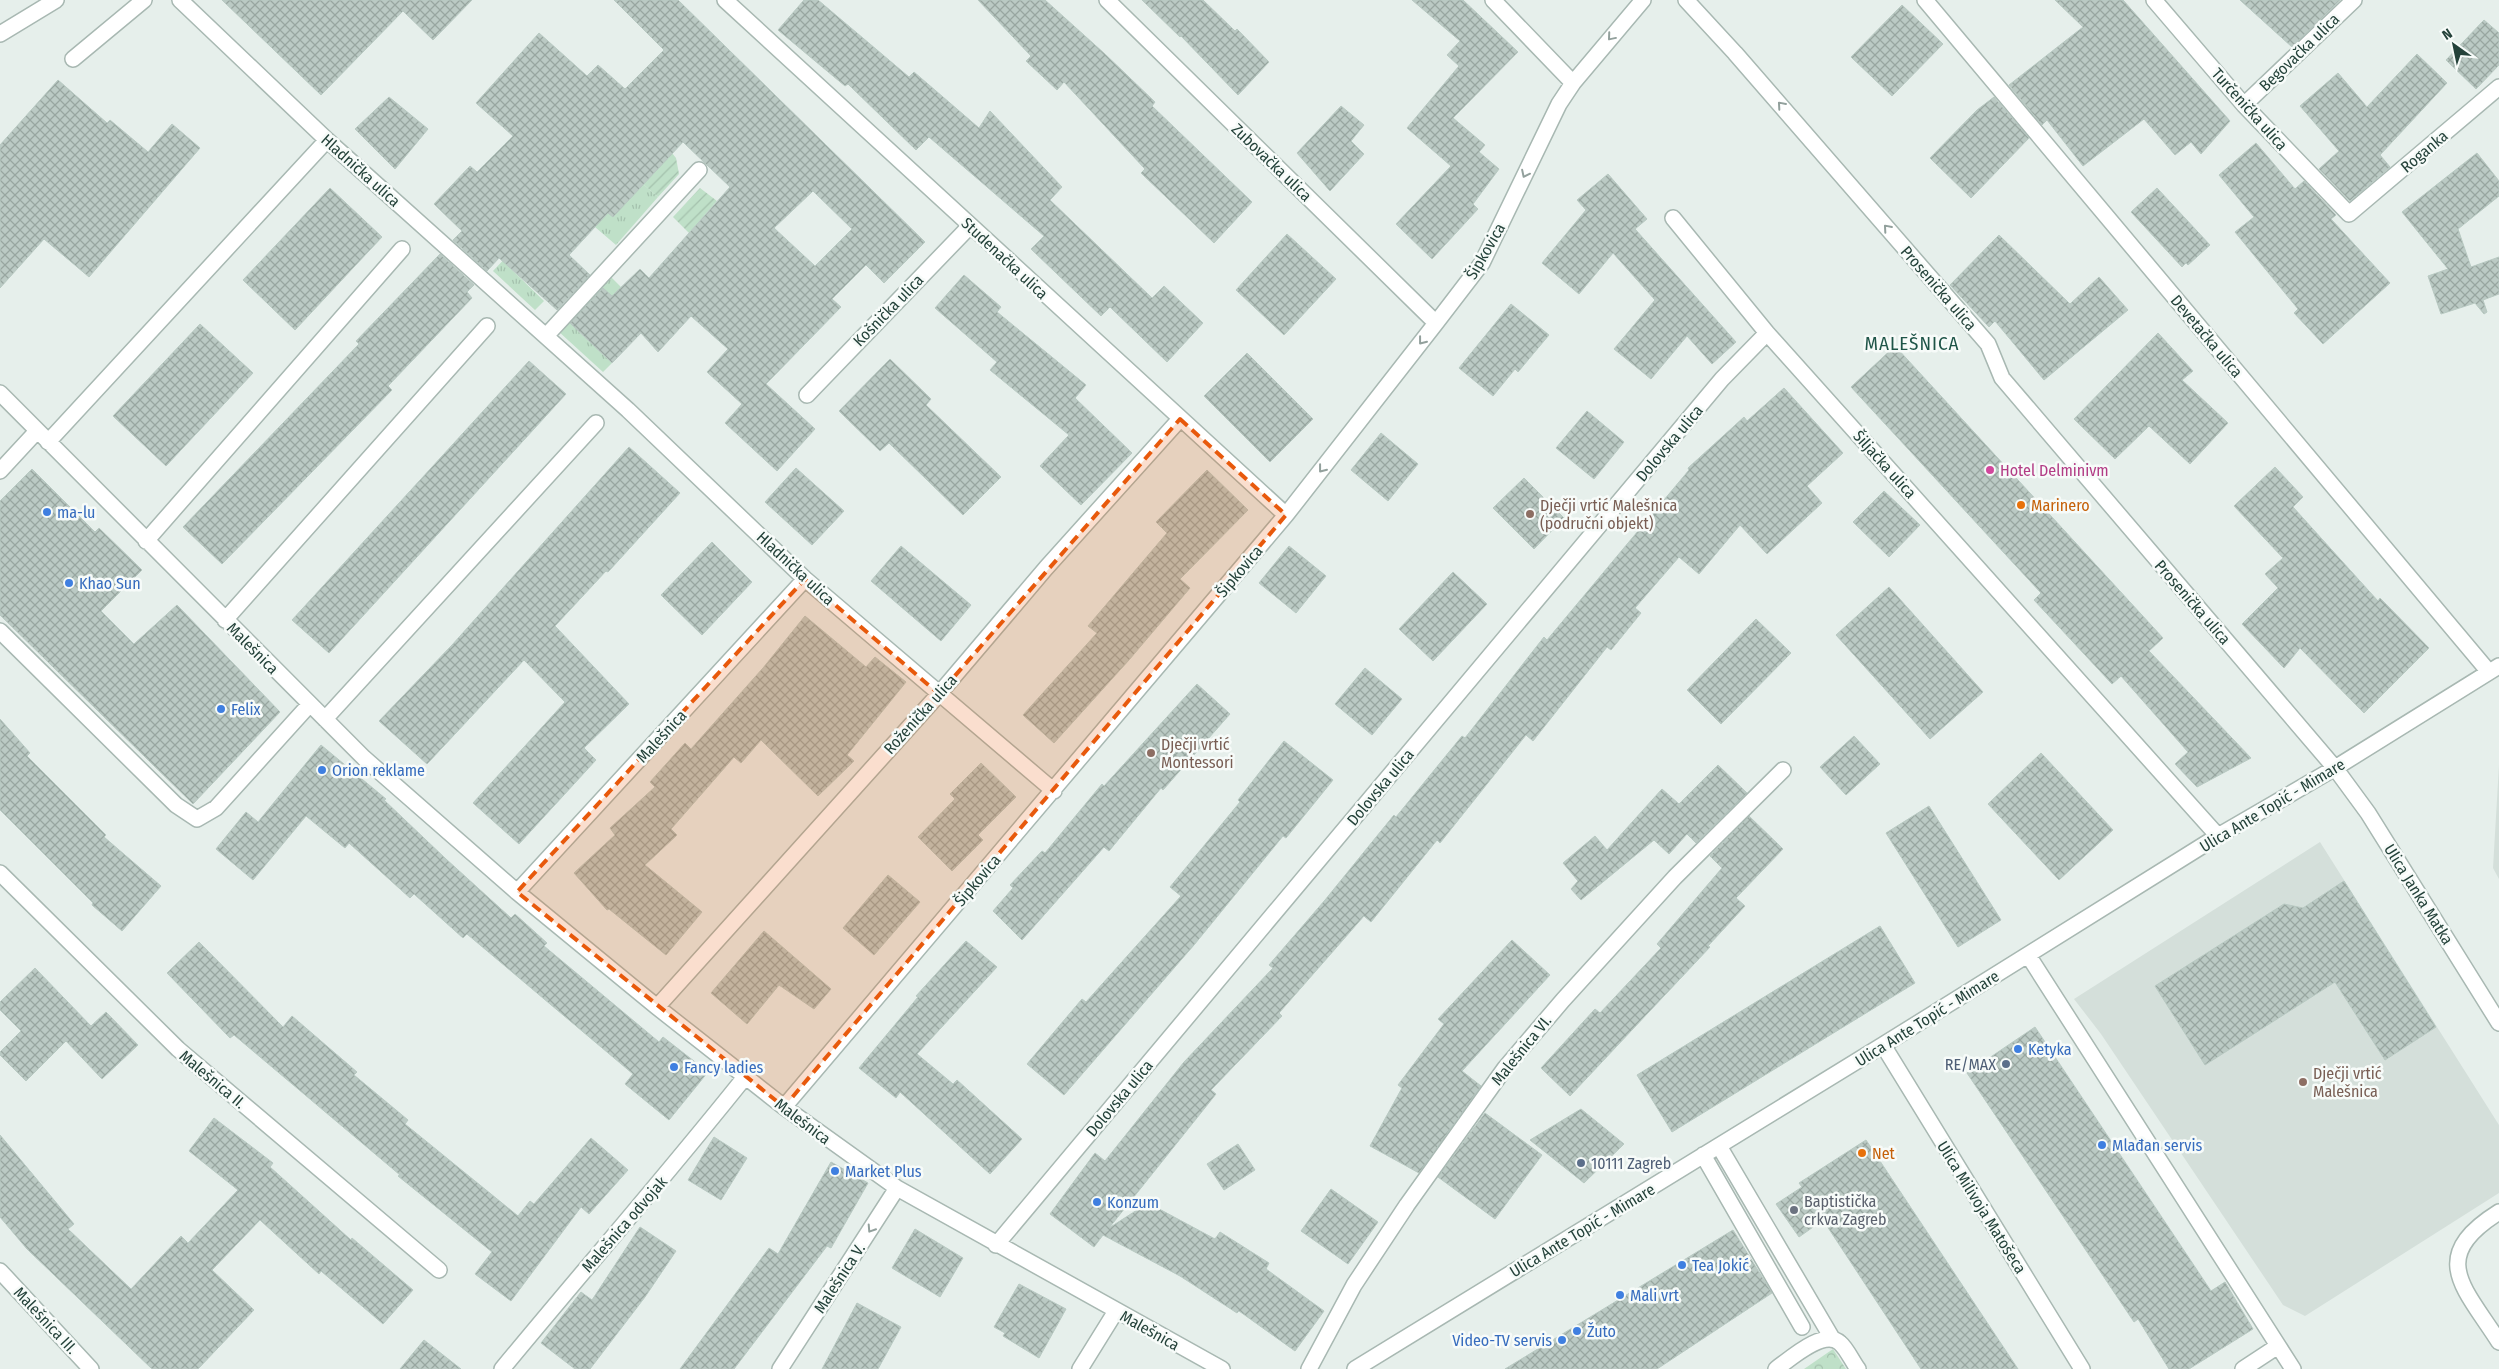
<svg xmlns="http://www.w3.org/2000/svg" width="2499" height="1369" font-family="'Fira Sans Condensed',sans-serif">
  <defs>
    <pattern id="grass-tufts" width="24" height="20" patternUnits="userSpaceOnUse" patternTransform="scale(1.25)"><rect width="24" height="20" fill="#bfe0c8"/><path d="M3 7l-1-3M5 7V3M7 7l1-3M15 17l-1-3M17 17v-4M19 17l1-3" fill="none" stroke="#a4c1ad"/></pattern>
    <pattern id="park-crowns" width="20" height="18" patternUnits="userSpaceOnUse" patternTransform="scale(1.25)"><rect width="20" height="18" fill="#bfe0c8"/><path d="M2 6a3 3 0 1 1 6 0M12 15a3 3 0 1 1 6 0" fill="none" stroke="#a4c1ad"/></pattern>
    <pattern id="garden-furrows" width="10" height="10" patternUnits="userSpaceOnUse" patternTransform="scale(1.25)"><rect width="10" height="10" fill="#bfe0c8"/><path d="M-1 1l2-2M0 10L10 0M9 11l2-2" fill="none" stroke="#a4c1ad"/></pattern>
    <pattern id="building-cross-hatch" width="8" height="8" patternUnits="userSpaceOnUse" patternTransform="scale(1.25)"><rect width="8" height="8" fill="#bbcac4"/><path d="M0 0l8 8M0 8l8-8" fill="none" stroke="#98a6a0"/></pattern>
  </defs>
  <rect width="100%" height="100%" fill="#e6efeb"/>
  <path fill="#d4dfda" d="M2499,765v114l-6,-11z
    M2320,842l179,283v68l-194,123 -22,-11 -182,-271 -27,-35z"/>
  <path fill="url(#grass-tufts)" d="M643,184l15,13 -42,48 -21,-18 -11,-37z
    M544,217l-35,50 35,34 -9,9 -42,-39z
    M611,277l10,10 -43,44 34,32 -9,9 -45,-41z"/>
  <path fill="url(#park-crowns)" d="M1833,1349l13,20h-42z"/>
  <path fill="url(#garden-furrows)" d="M672,153l4,5 3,16 -21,23 -15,-13z
    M700,188l17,13 -28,32 -16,-16z"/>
  <path fill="url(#building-cross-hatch)" stroke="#b8c9c2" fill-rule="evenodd" d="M222,0h250l-39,40 -30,-29 -82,84z
    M614,0h64l247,242 -41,41 -18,-18 -34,34 9,8 -75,77 49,45 -38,42 -52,-48 17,-19 -35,-32 21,-23 -37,-33 -33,36 -17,-19 -29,30 -42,-40 33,-35 9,8 28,-27 9,9 81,-91 -47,-45 -70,75 -5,-4 -39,42 21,20 -33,35 -58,-52 -12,13 -34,-31 9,-9 -28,-27 36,-38 7,6 36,-36 -37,-33 63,-70 48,43 11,-11 27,24 39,-39zM813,191l39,38 -37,37 -41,-38z
    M804,0h14l91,77 5,-5 65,56 11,-17 72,76 -12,13 102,98 12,-12 39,37 -36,39 -57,-55 -9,9 -70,-67 13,-13 -115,-99 -13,13 -68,-66 -3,2 -67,-56z
    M978,0h67l60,54 50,48 -3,4 100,96 -38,41 -73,-70 4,-4 -81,-87 -7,8 -31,-29 5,-5z
    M1142,0h61l32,31 2,-2 32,33 -31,33 -57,-59 -1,1z
    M1412,0h51l55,52 -65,66 32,27 -6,7 20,17 -26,35 5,5 -46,50 -36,-35 55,-58 -44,-38 52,-62 -12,-11 13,-14z
    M2055,0h68l107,121 -29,33 -10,-12 -16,13 -31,-36 -61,47 -36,-46 -5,5 -33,-40 74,-58z
    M2240,0h100l-48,47z
    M1902,5l41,39 -51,52 -41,-39z
    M2484,20l15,13v32l-23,24 -30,-29z
    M2417,54l30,29 -67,72 10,12 -40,34 -31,-32 20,-18 -39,-45 38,-33 29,34z
    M58,80l49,43 3,-3 38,32 24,-28 28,24 -111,129 -45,-38 -44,49v-143z
    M389,97l39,32 -33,40 -40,-40z
    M1994,97l35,41 -58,60 -41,-40 47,-48z
    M1341,106l23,19 -13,16 13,13 -34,37 -33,-38z
    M2256,143l39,46 9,-8 32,34 -5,4 59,64 -67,61 -29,-31 4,-4 -63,-77 19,-15 -35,-42z
    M2477,153l22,28v15l-41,33 13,38 28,-10v37l-16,6 4,12 -3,2 -9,-11 -34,11 -13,-38 20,-7 -46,-57z
    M1608,174l39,45 -12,10 101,113 -24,22 -25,-28 -36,43 -37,-30 41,-49 -42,-47 -34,41 -37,-31 44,-53 -9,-10z
    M330,188l52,49 -87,93 -52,-50z
    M2157,188l53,57 -22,20 -2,-2 -4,4 -51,-55z
    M1287,234l49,45 -52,56 -48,-45z
    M1999,235l71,69 29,-27 29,33 -84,70 -49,-59 -6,6 -39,-42z
    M440,254l34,31 -7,7 5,6 -84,88 4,4 -170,174 -39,-37 176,-183 -3,-3z
    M964,275l37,32 -4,5 89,73 -11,13 57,55 -51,52 -41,-39 29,-31 -79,-65 7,-8 -62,-54z
    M1511,304l38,31 -31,37 -3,-3 -22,27 -34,-28z
    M200,324l53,49 -87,93 -53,-50z
    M2158,333l35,38 -11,9 46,43 -38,41 -41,-38 -34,33 -41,-40z
    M1895,346l268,292 -14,13 102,107 -54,29 -22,-23 13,-12 -67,-76 -9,8 -78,-84 7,-7 -190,-206z
    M1247,353l66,66 -43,43 -66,-66z
    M890,359l41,40 -5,6 75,72 -38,38 -74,-72 -9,8 -41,-40z
    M529,361l37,33 -237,259 -37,-33z
    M1784,388l59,65 -36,33 15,17 -55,51 -27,-29 -41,49 -20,-17 -44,51 6,5 -30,37 -4,-3 -74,94 -7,-6 -86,108 -3,-3 -66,82 -7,-6 -85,97 3,3 -71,74 5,4 -107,134 39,-25 67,36 5,-7 49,31 -3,6 58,42 -29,40 -56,-40 -2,2 -57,-37 -77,-41 -9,12 -44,-33 45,-61 10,8 79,-99 89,-94 -4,-3 56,-65 69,-85 2,2 66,-81 3,2 79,-101 3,3 142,-170 -1,-2 56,-51 3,4z
    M1587,411l37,31 -30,37 -38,-31z
    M1381,433l37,31 -30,37 -37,-31z
    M629,447l51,46 -72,79 -2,-1 -51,55 74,78 -45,44 12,12 -77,84 -46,-41 92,-101 -41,-42 -97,104 -48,-43 73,-76z
    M2275,467l28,30 -10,10 85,94 2,-3 49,50 -65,65 -64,-65 -16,20 -42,-44 36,-36 -13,-14 18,-16 -49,-52z
    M796,468l48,43 -32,34 -47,-43z
    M32,469l63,63 4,-4 43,42 -41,41 33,33 43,-39 103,107 -87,92 -193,-189v-114z
    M1207,470l41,40 -68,69 10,9 -61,72 -75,83 -31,-28 74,-82 -9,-7 79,-93 -11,-11z
    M1524,478l40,40 -30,31 -41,-41z
    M1884,491l36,34 -31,32 -36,-35z
    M712,542l40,40 -50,53 -41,-40z
    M901,546l70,59 -30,36 -70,-60z
    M1289,546l37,30 -30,37 -37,-30z
    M1453,572l34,32 -54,57 -34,-32z
    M1889,587l94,105 -53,47 -94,-104z
    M805,616l61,51 9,-10 31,25 -59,73 7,6 -36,35 -57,-56 -20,23 -7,-6 -63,72 6,6 -32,30 57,47 -36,43 -57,-46 -2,1 -33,-37 41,-38 -5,-7 45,-41 -5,-5 35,-39 6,6 72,-81z
    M1756,619l35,34 -70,71 -34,-34z
    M1365,668l37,31 -30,36 -37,-31z
    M1197,684l33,30 -67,76 -2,-2 -52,63 -5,-4 -82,93 -29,-29 20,-23 -3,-3 32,-34 3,2 57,-69 2,2z
    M0,719l30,34 -3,3 79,79 -2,2 57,49 -39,45 -30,-26 1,-2 -93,-93z
    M1854,736l26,28 -34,31 -26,-28z
    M1284,741l49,39 -47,58 -3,-2 -89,109 -130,150 -37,-31 55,-65 4,3 95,-106 -11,-9 70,-85 -2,-2z
    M321,745l65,54 -2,1 62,59 65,59 4,-4 32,29 -3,3 115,96 4,-5 45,35 -39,48 -44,-36 8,-10 -166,-140 -4,4 -49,-44 -4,4 -61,-55 -4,5 -39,-32 -53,64 -37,-31 30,-37 12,10z
    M2041,753l72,77 -54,50 -71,-76z
    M981,763l35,34 -38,38 5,5 -31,31 -34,-34 37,-38 -5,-5z
    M1718,765l29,28 -51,50 -9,-9 -18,20 -15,-14 -73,60 -10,-11 7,-8 -15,-18 32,-27 12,14 55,-61 17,15z
    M1929,806l72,114 -43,27 -72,-114z
    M1749,816l34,33 -47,49 9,8 -37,40 2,1 -140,149 -29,-28 54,-59 5,4 61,-65 -4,-4 65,-76 -12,-12z
    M888,875l32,27 -46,53 -31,-27z
    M2344,881l92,146 -51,33 -50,-78 -130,83 -50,-79 129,-82 19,4z
    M1880,926l35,57 -243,149 -35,-57z
    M764,931l67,58 -17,20 -35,-24 -32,39 -36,-31z
    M1512,940l38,35 -88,96 19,15 -62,87 -49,-27 32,-58 -4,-3 46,-61 -6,-5z
    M966,941l31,26 -80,87 36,30 4,-4 65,59 -32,35 -90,-82 -4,6 -37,-30 59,-71 -2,-1z
    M199,942l84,85 9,-11 65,56 -3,3 54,45 -3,4 113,92 12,-15 4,3 57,-66 37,32 -39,44 -8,-7 -70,94 -36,-27 17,-22 -94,-76 2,-1 -166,-140 -4,3 -63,-65z
    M35,968l56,58 15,-14 32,33 -36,34 -36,-38 -40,40 -26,-26v-3l21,-21 -21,-21v-8z
    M2035,1027l176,264 14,-9 28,47 -64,40h-20l-31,-50 -4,3 -167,-249z
    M1581,1109l43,35 -40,39 -54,-43z
    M1485,1113l57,42 -47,64 -57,-42z
    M214,1118l59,45 -3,4 81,73 1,-2 61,52 -30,34 -62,-53 -2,3 -59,-54 -48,50 42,40 -56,59h-46l-125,-120 -27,-32v-82l74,89 -6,5 63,60 50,-53 7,7 50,-53 -49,-39z
    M714,1137l33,21 -26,42 -33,-20z
    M1866,1140l134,202 18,27h-97l-98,-149 -24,17 -23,-33 26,-17 -3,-4z
    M1238,1144l17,26 -31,20 -17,-26z
    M831,1162l37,21 -37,65 -4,-2 -93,123h-54l89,-121 9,6z
    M1331,1189l47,33 -30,42 -47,-33z
    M640,1227l36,24 -31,46 -55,72h-15l-34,-26 40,-51 11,8z
    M915,1229l48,29 -23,39 -48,-29z
    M1733,1230l39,63 -115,76h-152z
    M1019,1284l47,25 -27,49 -36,-22 2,-3 -11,-6z
    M857,1303l44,24 -23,42h-56z
    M424,1340l37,29h-61z"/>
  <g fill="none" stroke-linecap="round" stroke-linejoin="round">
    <g stroke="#a8b8b2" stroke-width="18">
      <path id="minor" d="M180,0l147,140 301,270 177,169 249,212
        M725,0l561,515
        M1107,0l329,323
        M1493,0l80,83
        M1686,0l49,53 253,291 14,34 333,390 33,45 131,210
        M1925,0l564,672
        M2154,0l90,105 105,109 150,-127
        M0,34l56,-34
        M73,59l71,-59
        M2244,105l110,-105
        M1673,218l94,115 451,503
        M546,336l153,-166
        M0,393l364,365 153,134 140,115 127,100 113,81 325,181
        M807,395l163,-169
        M48,442l279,-302
        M0,471l37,-40
        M146,541l256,-292
        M225,620l262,-294
        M0,631l176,174 21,14 19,-11 94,-104
        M325,719l271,-296
        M0,873l178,176 261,221
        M517,892l288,-313
        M2028,955l265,414
        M657,1007l282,-313 107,-126 134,-149
        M1883,1045l199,324
        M784,1107l502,-592 150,-192 46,-60 77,-159 14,-21 70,-83
        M1719,1146l113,192
        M1703,1155l99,172
        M2499,1212c-72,45 -35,75 0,130
        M996,1245l726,-866 45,-46
        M0,1271l91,98
        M502,1369c81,-98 164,-193 243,-292
        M780,1369l117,-181
        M1080,1369l36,-58
        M1309,1369l45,-84 53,-80 98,-137 58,-68 112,-123 108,-107
        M1355,1369l528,-324 335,-209 117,-68 164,-102
        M1776,1369c14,-10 48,-41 64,-26 7,6 12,18 18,26
        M2243,1369l35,-23"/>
    </g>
    <use href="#minor" stroke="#fff" stroke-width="15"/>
  </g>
  <defs><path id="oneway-chevron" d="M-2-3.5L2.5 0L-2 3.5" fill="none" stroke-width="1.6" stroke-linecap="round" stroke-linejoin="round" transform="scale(1.25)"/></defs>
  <g stroke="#92a09c">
    <use href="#oneway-chevron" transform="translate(1611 37) rotate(130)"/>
    <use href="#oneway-chevron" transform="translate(1781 105) rotate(-131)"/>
    <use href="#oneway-chevron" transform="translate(1525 174) rotate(116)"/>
    <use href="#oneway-chevron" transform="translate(1887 228) rotate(-131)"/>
    <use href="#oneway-chevron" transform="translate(1422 341) rotate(128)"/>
    <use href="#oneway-chevron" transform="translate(1322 469) rotate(128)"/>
    <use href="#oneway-chevron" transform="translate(871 1229) rotate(123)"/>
  </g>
  <path fill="#e8590c" fill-opacity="0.2" stroke="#e8590c" stroke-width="4" stroke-dasharray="10 6" stroke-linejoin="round" d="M1180,419l106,96 -502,592 -267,-215 288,-313 134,115z"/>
  <circle fill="#d1479c" stroke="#f7fbf9" stroke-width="2" cx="1990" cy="470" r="5"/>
  <g fill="#e8710a" stroke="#f7fbf9" stroke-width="2">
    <circle cx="2021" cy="505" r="5"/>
    <circle cx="1862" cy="1153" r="5"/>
  </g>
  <g fill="#3f7fe0" stroke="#f7fbf9" stroke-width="2">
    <circle cx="47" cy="512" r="5"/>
    <circle cx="69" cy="583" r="5"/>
    <circle cx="221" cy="709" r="5"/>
    <circle cx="322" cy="770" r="5"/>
    <circle cx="2018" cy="1049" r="5"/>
    <circle cx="674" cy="1067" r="5"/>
    <circle cx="2102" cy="1145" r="5"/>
    <circle cx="835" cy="1171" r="5"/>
    <circle cx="1097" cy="1202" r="5"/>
    <circle cx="1682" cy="1265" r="5"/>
    <circle cx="1620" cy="1295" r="5"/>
    <circle cx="1577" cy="1331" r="5"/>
    <circle cx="1562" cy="1340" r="5"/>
  </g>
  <g fill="#8d6e63" stroke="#f7fbf9" stroke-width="2">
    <circle cx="1530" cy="514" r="5"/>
    <circle cx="1151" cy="753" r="5"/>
    <circle cx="2303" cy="1082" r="5"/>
  </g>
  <g fill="#5c6f8a" stroke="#f7fbf9" stroke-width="2">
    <circle cx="2006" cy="1064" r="5"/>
    <circle cx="1581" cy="1163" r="5"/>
  </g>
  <circle fill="#6b7280" stroke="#f7fbf9" stroke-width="2" cx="1794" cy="1210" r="5"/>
  <g text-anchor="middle" stroke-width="5" stroke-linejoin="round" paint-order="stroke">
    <g font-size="16" fill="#24423a" stroke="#f7fbf9">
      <text transform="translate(2299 52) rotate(-44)" y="6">Begovačka ulica</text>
      <text transform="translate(2250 109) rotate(48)" y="6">Turčenička ulica</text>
      <text transform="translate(2424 151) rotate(-40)" y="6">Roganka</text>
      <text transform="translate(1272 162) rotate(44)" y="6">Zubovačka ulica</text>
      <text transform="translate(361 170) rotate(42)" y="6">Hladnička ulica</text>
      <text transform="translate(1485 251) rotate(-60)" y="6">Šipkovica</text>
      <text transform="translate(1005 258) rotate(43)" y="6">Studenačka ulica</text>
      <text transform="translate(1939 288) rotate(49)" y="6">Prosenička ulica</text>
      <text transform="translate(888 310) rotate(-46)" y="6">Košnička ulica</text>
      <text transform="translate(2207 336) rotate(50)" y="6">Devetačka ulica</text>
      <text transform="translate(1669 443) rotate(-50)" y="6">Dolovska ulica</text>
      <text transform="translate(1885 464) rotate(48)" y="6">Šiljačka ulica</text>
      <text transform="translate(796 568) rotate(43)" y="6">Hladnička ulica</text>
      <text transform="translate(1239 571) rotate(-50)" y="6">Šipkovica</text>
      <text transform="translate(2193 602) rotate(49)" y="6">Prosenička ulica</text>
      <text transform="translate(253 648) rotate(45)" y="6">Malešnica</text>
      <text transform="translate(920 714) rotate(-48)" y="6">Roženička ulica</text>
      <text transform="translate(661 736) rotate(-47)" y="6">Malešnica</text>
      <text transform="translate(1380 787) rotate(-50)" y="6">Dolovska ulica</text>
      <text transform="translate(2272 805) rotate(-31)" y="6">Ulica Ante Topić - Mimare</text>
      <text transform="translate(977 880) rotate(-50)" y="6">Šipkovica</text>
      <text transform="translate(2419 894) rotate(58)" y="6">Ulica Janka Matka</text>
      <text transform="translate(1927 1018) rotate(-32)" y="6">Ulica Ante Topić - Mimare</text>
      <text transform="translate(1521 1050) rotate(-51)" y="6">Malešnica VI.</text>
      <text transform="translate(213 1079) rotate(40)" y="6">Malešnica II.</text>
      <text transform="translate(1119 1098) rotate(-50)" y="6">Dolovska ulica</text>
      <text transform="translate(803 1121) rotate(37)" y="6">Malešnica</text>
      <text transform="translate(1982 1207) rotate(58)" y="6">Ulica Milivoja Matošeca</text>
      <text transform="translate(624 1224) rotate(-49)" y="6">Malešnica odvojak</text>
      <text transform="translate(1582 1230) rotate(-31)" y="6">Ulica Ante Topić - Mimare</text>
      <text transform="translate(839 1278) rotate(-57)" y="6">Malešnica V.</text>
      <text transform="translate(46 1320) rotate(47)" y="6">Malešnica III.</text>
      <text transform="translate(1150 1330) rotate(29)" y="6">Malešnica</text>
    </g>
    <g font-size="16" fill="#b23c85" stroke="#f7fbf9" text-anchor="start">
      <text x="2000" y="476">Hotel Delminivm</text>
    </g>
    <g font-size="16" fill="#785e54" stroke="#f7fbf9" text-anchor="start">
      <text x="1540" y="511">Dječji vrtić Malešnica<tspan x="1540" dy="18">(područni objekt)</tspan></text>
      <text x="1161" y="750">Dječji vrtić<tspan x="1161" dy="18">Montessori</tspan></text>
      <text x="2313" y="1079">Dječji vrtić<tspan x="2313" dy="18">Malešnica</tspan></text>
    </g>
    <g font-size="16" fill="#c56008" stroke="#f7fbf9" text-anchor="start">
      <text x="2031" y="511">Marinero</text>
      <text x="1872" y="1159">Net</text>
    </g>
    <g font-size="16" fill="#366cbe" stroke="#f7fbf9" text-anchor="start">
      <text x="57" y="518">ma-lu</text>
      <text x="79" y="589">Khao Sun</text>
      <text x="231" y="715">Felix</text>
      <text x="332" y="776">Orion reklame</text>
      <text x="2028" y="1055">Ketyka</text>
      <text x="684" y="1073">Fancy ladies</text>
      <text x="2112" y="1151">Mlađan servis</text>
      <text x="845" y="1177">Market Plus</text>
      <text x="1107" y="1208">Konzum</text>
      <text x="1692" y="1271">Tea Jokić</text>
      <text x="1630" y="1301">Mali vrt</text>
      <text x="1587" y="1337">Žuto</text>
      <text x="1552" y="1346" text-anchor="end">Video-TV servis</text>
    </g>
    <g font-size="16" fill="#4e5e75" stroke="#f7fbf9" text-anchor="end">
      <text x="1996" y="1070">RE/MAX</text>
      <text x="1591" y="1169" text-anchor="start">10111 Zagreb</text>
    </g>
    <g font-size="16" fill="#5b616d" stroke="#f7fbf9" text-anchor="start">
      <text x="1804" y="1207">Baptistička<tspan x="1804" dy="18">crkva Zagreb</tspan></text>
    </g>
    <g font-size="19" letter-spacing="1" fill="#1f5548" stroke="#f7fbf9">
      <text x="1912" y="350">MALEŠNICA</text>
    </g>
  </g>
  <g transform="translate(2454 45) rotate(327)" stroke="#f7fbf9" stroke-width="4" paint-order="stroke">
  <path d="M0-4L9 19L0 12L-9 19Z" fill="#24423a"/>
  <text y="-8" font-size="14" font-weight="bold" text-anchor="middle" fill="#24423a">N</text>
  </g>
</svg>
